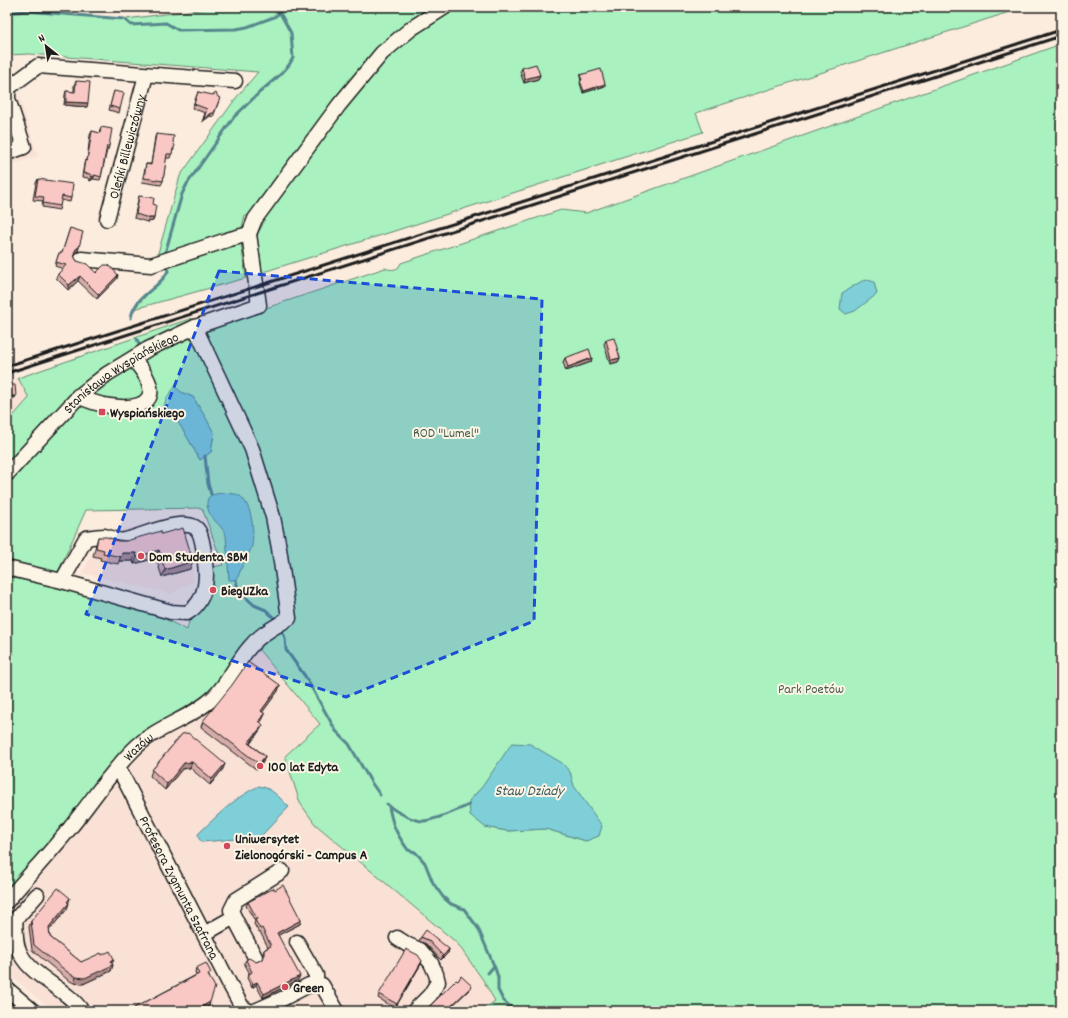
<svg xmlns="http://www.w3.org/2000/svg" width="1068" height="1018" font-family="Dekko,sans-serif">
  <rect width="100%" height="100%" fill="#fbecde"/>
  <filter id="ink" filterUnits="userSpaceOnUse"><feTurbulence type="fractalNoise" baseFrequency=".025" numOctaves="2"/><feDisplacementMap in="SourceGraphic" scale="8" xChannelSelector="R" yChannelSelector="G"/><feConvolveMatrix kernelMatrix="1 2 1 2 8 2 1 2 1" color-interpolation-filters="sRGB"/></filter>
  <g filter="url(#ink)">
    <path fill="#fae1d6" d="M19,96l19,60 -31,10v-67z
      M18,378l11,20 -22,25v-41z
      M184,513l10,68 -23,13 -89,-21 21,-38z
      M255,644l65,80 163,256 12,21 -14,10h-428l-46,-38v-68l142,-165z"/>
    <path fill="#a9f1bf" stroke="#62866e" fill-rule="evenodd" d="M220,7h805l-329,106 7,19 -318,102 -125,39c-1,-11 -6,-26 -3,-38 1,-5 6,-7 6,-14l-18,-6 -5,21 6,42 -112,31 35,-38 -13,-11 24,-84 56,-78 22,-26 -229,-18 -22,1v-47l119,11z
      M1061,44v967h-580l14,-10 -12,-21 -26,-37 -142,-119 -15,-21 -15,-47 35,-32 -65,-79 -51,62 -71,40 -126,153v-417l66,-71 30,-27 18,-15 71,-37 193,-65c5,2 8,2 13,0l3,-5 160,-53 25,3zM183,393l10,4 21,36 -3,19 -11,8c-11,-19 -20,-39 -35,-54zM202,508l21,57 -22,4 -14,61 -50,-25 -83,-24 32,-71zM570,772l16,69 -40,-12 -39,2 -22,-4 -16,-26 13,-14z
      M192,318l3,8 -54,25 -134,115v-43l22,-25 -11,-20z"/>
    <path fill="#7fcfd8" stroke="#57878d" d="M868,280l6,2 3,12 -22,17 -9,3 -6,-5 2,-16 20,-12z
      M175,387l8,6 10,4 13,21 8,15 -3,19 -11,8c-11,-19 -20,-39 -36,-54l3,-9z
      M225,493c5,1 11,0 15,3 13,10 14,36 12,50 -2,8 -9,15 -11,23 -2,4 -2,7 -5,11h-7l-3,-44c-5,-14 -17,-15 -19,-32 -1,-11 10,-10 18,-11z
      M512,743l18,1 32,19 8,9 4,14 28,40 -3,10 -13,5 -40,-12 -39,2 -22,-4 -15,-12 -1,-14 13,-14z
      M259,786c13,2 21,12 30,21l-29,30 -58,5 -3,-3 -1,-5c19,-18 37,-37 61,-48z"/>
    <g fill="none" stroke-linecap="round" stroke-linejoin="round">
      <path stroke="#57878d" stroke-width="3" d="M7,13l19,-2 98,8 7,6 35,-2 12,7 58,-1 11,-2 27,-10 14,-10
        M164,257l18,-63 5,-10 47,-67 26,-25 21,-18 8,-9 4,-7 -2,-25 -11,-20
        M131,318c4,-24 28,-28 37,-47l-2,-7
        M137,339l3,8
        M205,456l3,28 3,10
        M236,580l2,10 16,15 12,5 11,11
        M281,628l4,10 1,12 19,26 31,55 13,13 22,38 9,13
        M387,804c7,7 28,18 37,17 15,-2 31,-10 45,-16
        M389,807c4,20 7,26 19,43l7,2 5,5 5,6 8,20 10,14 8,7 13,5 14,19 17,40 3,9v13l5,10 12,11
        M488,973l6,-7"/>
      <g stroke="#1c1c1c" stroke-width="17">
        <g id="minor">
          <path d="M7,89l31,-23 197,15"/>
          <path d="M7,153l17,-6 -16,-48v-10"/>
          <path id="s1" d="M107,219l39,-144"/>
          <path d="M81,259l70,6 79,-26 19,-5"/>
          <path d="M78,396c38,19 104,18 55,-37"/>
          <path id="s2" d="M7,474l72,-78 28,-22 41,-25 47,-22 64,-22 -10,-71 6,-15 84,-114 43,-52 30,-25 33,-21"/>
          <path d="M7,568l55,13 109,31 16,1c14,-8 19,-24 19,-39 -1,-12 -2,-32 -7,-42 -9,-19 -59,5 -74,8 -7,2 -14,-3 -21,-4 -6,0 -12,1 -18,2l-24,43"/>
          <path id="s3" d="M118,767l111,216 13,24 7,4"/>
          <path d="M37,895l-22,25c1,9 0,20 3,28 9,28 48,39 64,63"/>
          <path id="s4" d="M7,901c21,-25 43,-48 63,-73 21,-26 39,-54 63,-78 23,-24 58,-31 81,-53 14,-13 22,-34 35,-49 11,-14 26,-21 40,-30l-10,-70 -6,-31 -21,-68 -57,-122"/>
          <path d="M234,917l21,40"/>
          <path d="M204,934l30,-17 -3,-7 5,-10 46,-29"/>
          <path d="M397,938l11,7 12,5 11,13 5,11 2,8 -8,13 -16,16"/>
          <path d="M297,942l19,33v9"/>
          <path d="M7,989l26,22"/>
          <path d="M255,1011l27,-12 27,-14h13l15,26"/>
        </g>
      </g>
      <use href="#minor" stroke="#fcf5e5" stroke-width="14"/>
      <path stroke="#1c1c1c" stroke-width="3" d="M7,366l1054,-336
        M7,373l1054,-337"/>
    </g>
    <path fill="#d6aca9" stroke="#1c1c1c" d="M522,68l18,7 -2,4 -14,4 -4,-11z
      M580,75l25,11 -22,7 -3,-10 1,-2 -1,-4z
      M76,81l11,26 -23,-2 1,-10 1,-4 8,1v-7z
      M114,91l6,18 -1,4 -10,-3z
      M198,92l22,6 -7,19 -3,-1 -8,6 3,-9 -13,-5z
      M101,127l8,19 -1,4h-1l-6,27 -1,3 -7,-1 -3,2 -2,-3 -6,-1 2,-13 1,-4 2,1 3,-26 2,-4 7,2z
      M156,134l17,8 1,8 -2,2 -2,6h-4l-3,23 -2,4 -19,-3 3,-14 1,-4h5l4,-27z
      M38,179l33,19 -1,4 -9,-2 -2,10 -17,-3 1,-6 -10,-1 3,-17z
      M139,196l14,8 1,14 -1,3 -6,1 -13,-4 4,-18z
      M70,228l9,19 -1,4 -4,3 1,4 2,3 19,12 21,6 -20,20 -19,-18 -10,9 -12,-12 2,-4 5,-5 -8,-3 4,-13h3z
      M606,340l14,18 -2,4 -8,2 -6,-20z
      M565,358h27l-1,4 -25,9 -3,-9z
      M161,534l29,35 -28,8 -6,-19 -22,6 -1,-3h-14l-1,3 -18,-4 1,-2 -8,-2 5,-19 28,4z
      M280,685l-2,6 -16,21 3,2 -3,6 -2,3v7l-10,14 15,12 -2,6 -6,8 -56,-43 2,-6z
      M182,734l41,35 -13,16 -20,-17 -8,1 -17,21 -15,-14 2,-6z
      M275,890l26,30 -1,4 -22,11 20,45 -35,18 -7,-13 -4,3 -5,-10 1,-3 2,-1 -6,-11 2,-3 10,2 5,-2 1,-1 1,-5 1,-4 4,-3 -8,-15 -1,1 -5,-9 1,-3 -9,-15 2,-4z
      M70,898l-3,11 -18,21 1,7 31,25 21,-7 12,4 -2,5 1,1 -2,6 -28,13 -9,-1 -6,-3 -36,-30 -3,-23 2,-6z
      M421,937l28,12 -1,4 -7,7 -15,-16 -7,-3z
      M421,964l-26,44 -17,-10 1,-4z
      M196,968l14,9h-1v29l-9,5h-67l1,-3 62,-33 -1,-3z"/>
    <path fill="#ae8c89" stroke="#1c1c1c" d="M540,75l-2,4 -14,4 1,-4z
      M605,84v2l-22,7 1,-2z
      M66,102l22,1 -1,4 -23,-2z
      M212,113l-2,3 -8,6 2,-4z
      M95,175l-2,4 -3,2 2,-4z
      M148,218h6l-1,3 -6,1z
      M79,247l-1,4 -4,3 2,-5z
      M118,275l-1,4 -20,20 2,-4z
      M80,276l-2,5 -10,9 1,-5z
      M592,358l-1,4 -25,9 2,-4z
      M620,358l-2,4 -8,2 1,-4z
      M7,396h9l-1,2h-8z
      M159,550l-3,8 -22,6 3,-7z
      M122,553h14l-3,8h-14z
      M193,561l-3,8 -28,8 3,-7z
      M280,685l-2,6 -19,26 2,-6z
      M265,714l-3,6 -5,7 2,-6z
      M263,725l-3,5 -14,19 2,-6z
      M265,756l-2,6 -6,8 2,-6z
      M192,762l-2,6 -8,1 -17,21 2,-6 17,-21z
      M225,764l-2,5 -13,16 2,-6z
      M69,903l-2,6 -20,24 2,-6z
      M301,920l-1,4 -25,13 2,-4z
      M449,949l-1,4 -7,7 2,-4z
      M422,961l-1,3 -26,44 2,-4z
      M113,965l-2,6 -28,13 -9,-1 2,-6z
      M300,976l-2,4 -35,18 1,-4z
      M257,982l-1,3 -4,3 1,-4z
      M472,986l-1,2 -24,23h-1z
      M210,1002l-1,4 -9,5h-6z"/>
    <path fill="#f9c8c4" stroke="#1c1c1c" d="M536,64l4,11 -15,4 -3,-11z
      M601,69l4,15 -21,7 -4,-10 2,-1 -2,-5z
      M76,81l14,1 -2,21 -22,-1v-11l9,1z
      M114,91l10,2 -4,16 -10,-3z
      M198,92l15,3 3,-2 2,4 2,1 -6,15h-2l-8,5 3,-9 -13,-5z
      M101,127l11,2 -3,17h-2l-6,31 -6,-2 -3,2 -2,-3 -7,-1 2,-13 2,1 5,-30 8,2z
      M156,134l18,2 -1,6 2,4 -2,3 -1,5h-5l-4,27 -19,-3 2,-14 5,1z
      M38,179l35,5 -2,14 -9,-2 -2,10 -17,-3 1,-6 -9,-1z
      M139,196l15,2 -1,6 3,1 -2,13h-6l-12,-4z
      M70,228l13,4 -4,15 -3,2 -2,4 1,5 2,3 10,3 9,9 8,-8h5l9,10 -19,20 -19,-19 -11,9 -11,-11 8,-9 -10,-3 3,-9h3z
      M614,338l6,20 -9,2 -5,-20z
      M589,349l3,9 -24,9 -3,-9z
      M7,385h8l1,11h-9z
      M183,528l10,33 -28,9 -6,-20 -22,7 -1,-4h-14l-1,4 -18,-4 1,-3 -8,-2 2,-11h9l11,4h8l35,-10v3z
      M248,662l32,23 -19,26 4,3 -6,7 4,4 -15,18 17,13 -6,8 -56,-43 29,-36z
      M188,733l37,31 -13,15 -20,-17 -8,1 -17,21 -15,-14 30,-36z
      M283,885l18,35 -24,13 23,43 -36,18 -7,-12 -4,2 -5,-9 4,-3 -6,-12 3,-2 7,4 5,-2 3,-3v-7l7,-4 -9,-18 -2,1 -5,-9 2,-1 -9,-17 26,-14 1,2z
      M58,888l12,10 -3,4 2,1 -20,24 1,10 31,25 20,-9 1,2 8,-4 4,8 -3,2 2,4 -28,13 -9,-1 -6,-3 -36,-29 -3,-24z
      M426,930l23,19 -6,7 -15,-16 -7,-3z
      M406,949l12,6 4,6 -25,43 -18,-10z
      M206,963l5,10 -3,2 7,12 -5,15 -16,9h-58l-2,-3 65,-34 -3,-6z
      M461,976l11,10 -26,25h-21l31,-31 2,1z
      M7,1000l13,11h-13z"/>
  </g>
  <path fill="#1d4ed8" fill-opacity="0.2" stroke="#1d4ed8" stroke-width="3" stroke-dasharray="8 5" stroke-linejoin="round" d="M219,271l323,28 -8,322 -188,76 -260,-83z"/>
  <g fill="#d1495b" stroke="#fcf5e5" stroke-width="1.5">
    <rect x="98" y="408" width="8" height="8" rx="2"/>
    <circle cx="141" cy="556" r="4"/>
    <circle cx="213" cy="590" r="4"/>
    <circle cx="260" cy="766" r="4"/>
    <circle cx="227" cy="846" r="4"/>
    <circle cx="285" cy="987" r="4"/>
  </g>
  <g text-anchor="middle" stroke-width="4" stroke-linejoin="round" paint-order="stroke">
    <g font-size="14" fill="#1c1c1c" stroke="#fcf5e5">
      <text dy="5" stroke="none"><textPath href="#s1" startOffset="75">Oleńki Billewiczówny</textPath></text>
      <text dy="5" stroke="none"><textPath href="#s2" startOffset="154">Stanisława Wyspiańskiego</textPath></text>
      <text dy="5" stroke="none"><textPath href="#s4" startOffset="203">Wazów</textPath></text>
      <text dy="5" stroke="none"><textPath href="#s3" startOffset="135">Profesora Zygmunta Szafrana</textPath></text>
    </g>
    <g font-size="14" font-weight="bold" fill="#1c1c1c" stroke="#fcf5e5" text-anchor="start">
      <text x="110" y="417">Wyspiańskiego</text>
      <text x="149" y="561">Dom Studenta SBM</text>
      <text x="221" y="595">BiegUZka</text>
      <text x="268" y="771">100 lat Edyta</text>
      <text x="235" y="843">Uniwersytet<tspan x="235" dy="16">Zielonogórski - Campus A</tspan></text>
      <text x="293" y="992">Green</text>
    </g>
    <g font-size="14" fill="#465c4d" stroke="#fcf5e5">
      <text x="446" y="437">ROD "Lumel"</text>
      <text x="811" y="693">Park Poetów</text>
    </g>
    <g font-size="15" font-style="italic" fill="#3f5b5e" stroke="#fcf5e5">
      <text x="529" y="795">Staw Dziady</text>
    </g>
  </g>
  <rect width="1068" height="1018" fill="none" stroke="#fcf5e5" stroke-width="24"/>
  <rect x="12" y="12" width="1044" height="994" fill="none" stroke="#1c1c1c" stroke-width="1.5" filter="url(#ink)"/>
  <g transform="translate(46 46) rotate(330)" stroke="#fcf5e5" stroke-width="3" paint-order="stroke">
  <path d="M0-3L7 15L0 10L-7 15Z" fill="#1c1c1c"/>
  <text y="-6" font-size="11" font-weight="bold" text-anchor="middle" fill="#1c1c1c">N</text>
  </g>
</svg>
